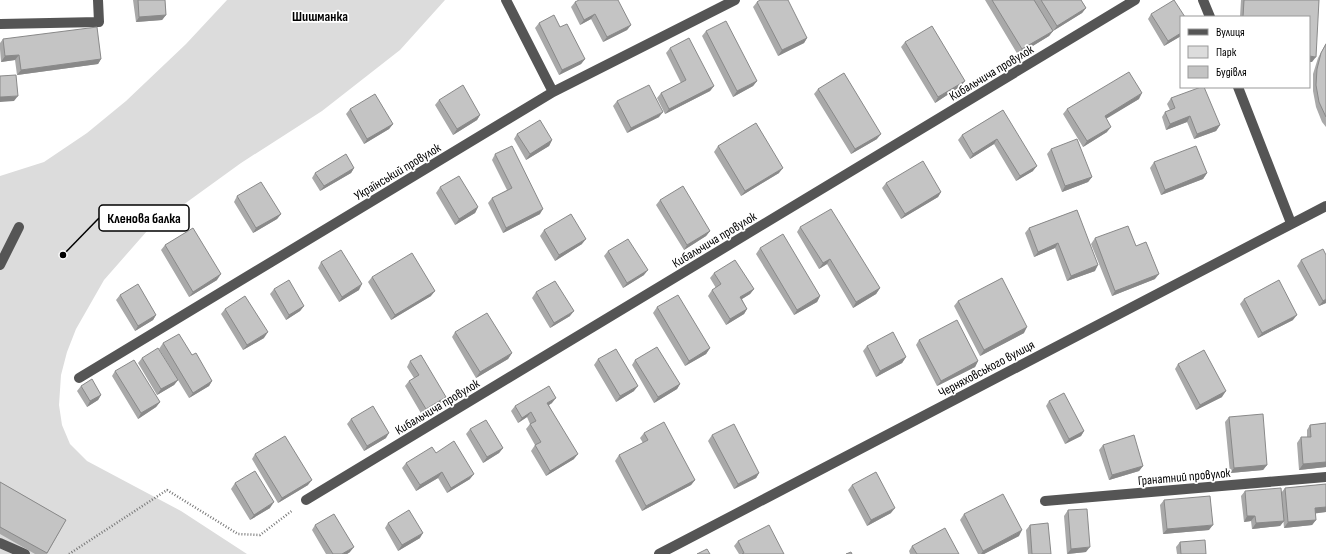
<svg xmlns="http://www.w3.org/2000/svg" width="1326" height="554" font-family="'Sofia Sans Condensed',sans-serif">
  <rect width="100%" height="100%" fill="#fff"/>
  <path fill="#dcdcdc" d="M227,0h218l-45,50 -78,61 -81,52 -94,68 -43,49 -28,49 -9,23 -6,23 -2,30 3,20 8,19 17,17 94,50 66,43h-247v-378l44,-14 43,-29 39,-32 60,-57z"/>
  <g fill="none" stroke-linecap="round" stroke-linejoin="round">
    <path stroke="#777" stroke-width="2.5" stroke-dasharray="1 2" stroke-linecap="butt" d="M69,554l98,-64 71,44 22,1 33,-25"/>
    <path stroke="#555" stroke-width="10" d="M506,0l47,92
      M1203,0l7,17
      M0,24l99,-2 -1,-22
      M1238,87l53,136
      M0,265l19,-38
      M79,378l474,-286 182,-92
      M306,500l829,-500
      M1045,501l281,-24
      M0,543l25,11
      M659,554l667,-348"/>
  </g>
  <path fill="#a9a9a9" d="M133,0h32l1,15 -4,5 -26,2z
    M985,0h96l5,8 -4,5 -29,18 -4,5 -31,19z
    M1241,0h78l-7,62h-3v-45h-69z
    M575,2l56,23 -4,5 -24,12 -12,-23 -11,6 -9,-18z
    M757,2l50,36 -3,5 -26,13 -25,-49z
    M1151,14l30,22 -17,10 -16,-27z
    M539,23l21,4 25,32 -4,5 -22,11 -24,-47z
    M706,31l51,50 -4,5 -20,11 -31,-61z
    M3,39l98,20 -3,5 -81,11 -2,-15 -14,2 -1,-13v-6z
    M905,42l56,44 -26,17 -34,-56z
    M1326,43v84l-4,-5 -6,-15 -3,-16v-17l5,-16z
    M670,48l44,38 -4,5 -45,23 -8,-16 4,-5 20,-10 -15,-30z
    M818,89l59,50 -26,15 -37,-60z
    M1171,98l49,27 -4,6 -22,8 -7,-17 -21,8 -4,-13 3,-5 5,-2 -3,-6z
    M1139,99l-33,19 1,14 -24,15 -20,-33 4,-5z
    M439,100l41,15 -3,5 -24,15 -18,-30z
    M617,101l42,16 -32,16 -14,-27z
    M350,109l43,15 -4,5 -25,15 -18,-30z
    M1003,110l30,61 -17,10 -22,-37 -24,15 -12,-19 4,-5z
    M517,134l35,6 -3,6 -23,14 -12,-21z
    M718,146l61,27 -38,23 -27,-44z
    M1051,149l41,28 -4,5 -26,10 -15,-38z
    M495,154l45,60 -37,19 -15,-30 4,-5 15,-8 -15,-30z
    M1154,162l53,11 -4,6 -42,16 -11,-27z
    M354,168l-3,5 -31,18 -8,-13 3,-5z
    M886,183l55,9 -3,5 -37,22 -19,-31z
    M440,187l38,20 -3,6 -20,12 -19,-32z
    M237,196l44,18 -4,5 -24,14 -19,-31z
    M660,200l50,31 -4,5 -22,14 -28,-45z
    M1077,210l18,61 -28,10 -12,-33 -21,9 -9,-24 4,-5z
    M800,227l80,61 -4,6 -23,14 -26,-44 -8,5 -22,-37z
    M544,230l38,14 -27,17 -15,-25z
    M1095,238l41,8 19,33 -43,17 -21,-52z
    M165,245l52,35 -28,17 -28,-47z
    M760,248l60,48 -3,6 -23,13 -38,-61z
    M608,251l36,24 -21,13 -19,-32z
    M1301,260l25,43 -7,3 -22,-40z
    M321,262l38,28 -20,12 -21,-34z
    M714,273l40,16 -4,5 -8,5 5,10 -3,5 -18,11 -18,-29 4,-6 4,-2 -6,-10z
    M372,277l59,19 -40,24 -23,-38z
    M274,289l30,17 -4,5 -14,9 -16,-26z
    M536,292l34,24 -20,12 -18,-30z
    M120,295l36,20 -3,5 -18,11 -19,-31z
    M1244,299l49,21 -35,18 -18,-34z
    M958,301l66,32 -44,23 -26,-50z
    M657,307l53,41 -4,6 -21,12 -32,-53z
    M225,309l39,29 -21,12 -22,-36z
    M455,332l57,21 -4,6 -32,19 -24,-41z
    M919,340l59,21 -3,6 -38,19 -21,-41z
    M163,343l29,12 20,26 -3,5 -20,12 -30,-49z
    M867,346l39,11 -4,6 -26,14 -13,-26z
    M142,358l36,22 -4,5 -17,10 -19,-32z
    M598,359l36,32 -18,11 -22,-37z
    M635,360l45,24 -3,5 -23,14 -22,-38z
    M410,361l36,36 -3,5 -21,13 -17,-29 4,-5 5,-3 -7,-11z
    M1178,364l44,33 -26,13 -21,-41z
    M115,371l45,31 -4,5 -18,12 -26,-43z
    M81,386l20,9 -3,5 -11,7 -10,-16z
    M1049,401l35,30 -3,5 -16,8 -19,-38z
    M552,403l-3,2 25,54 -28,17 -15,-25 4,-6 -9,-16 4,-5 -3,-7 -9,6 -7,-12 4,-5z
    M1229,417l38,48 -4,5 -33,3 -5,-51z
    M351,419l35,19 -22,13 -17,-27z
    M1326,423v44l-27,3 -2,-27 4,-6h6v-7l3,-5z
    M470,429l33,19 -4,5 -16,10 -17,-29z
    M644,433l51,47 -4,5 -49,26 -27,-50 4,-6 24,-12 -3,-5z
    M712,435l47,38 -3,5 -22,11 -26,-48z
    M1103,445l40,21 -4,5 -30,9 -10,-30z
    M436,453l34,26 -23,14 -9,-15 -22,13 -14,-23 4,-5z
    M255,454l53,31 -30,18 -26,-44z
    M0,482l66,38 -19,34h-12l-35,-20z
    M235,483l35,25 -20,12 -19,-31z
    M1326,484v28l-11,1 1,7 -4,5 -28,3 -3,-35 4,-5z
    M852,485l39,28 -24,13 -19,-36z
    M1245,491l39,30 -4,5 -28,3 -1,-8 -7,1 -3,-26z
    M1164,500l45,30 -46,4 -3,-29z
    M1068,510l18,42 -19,2 -3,-38z
    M964,514l55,22 -35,18h-6l-18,-34z
    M388,523l32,15 -22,13 -13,-23z
    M315,525l35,27 -3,2h-21l-14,-24z
    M1030,525l21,29h-23l-2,-24z
    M738,541l46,13h-45l-5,-8z
    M1180,542l26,12h-29l-1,-7z
    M912,546l47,8h-49l-1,-3z"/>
  <path fill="#898989" d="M1086,8l-4,5 -29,18 4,-5z
    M595,14l-4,5 -11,6 4,-5z
    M166,15l-4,5 -26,2 3,-5z
    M631,25l-4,5 -24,12 4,-5z
    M1053,31l-4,5 -31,19 4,-6z
    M1181,33v3l-17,10 4,-5z
    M807,38l-3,5 -26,13 4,-6z
    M19,55l-4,5 -14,2 4,-6z
    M1309,56l7,1 -4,5h-3z
    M101,59l-3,5 -81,11 4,-5z
    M585,59l-4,5 -22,11 3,-5z
    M757,81l-4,5 -20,11 4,-6z
    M965,81l-4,5 -26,17 3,-6z
    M714,86l-4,5 -45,23 4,-5z
    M1142,93l-3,6 -38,23 4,-6z
    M18,96l-4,5 -14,1v-5z
    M663,112l-4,5 -32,16 4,-5z
    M480,115l-3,5 -24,15 4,-6z
    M1190,116l-3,6 -21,8 4,-6z
    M393,124l-4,5 -25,15 3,-5z
    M1220,125l-4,6 -22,8 3,-5z
    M1111,127l-4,5 -24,15 4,-6z
    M881,134l-4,5 -26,15 4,-5z
    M997,139l-3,5 -24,15 3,-5z
    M552,140l-3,6 -23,14 4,-6z
    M1037,166l-4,5 -17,10 4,-5z
    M354,168l-3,5 -31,18 4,-5z
    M783,168l-4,5 -38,23 4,-5z
    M1207,173l-4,6 -42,16 4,-5z
    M1092,177l-4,5 -26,10 3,-6z
    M941,192l-3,5 -37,22 4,-5z
    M478,207l-3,6 -20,12 4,-6z
    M543,209l-3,5 -37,19 3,-5z
    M281,214l-4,5 -24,14 3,-5z
    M710,231l-4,5 -22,14 3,-5z
    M586,239l-4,5 -27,17 4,-6z
    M1058,243l-3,5 -21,9 4,-5z
    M830,259l-3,5 -8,5 4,-6z
    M1098,265l-3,6 -28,10 4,-5z
    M648,270l-4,5 -21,13 4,-5z
    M221,274l-4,6 -28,17 4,-5z
    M1159,274l-4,5 -43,17 3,-5z
    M362,284l-3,6 -20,12 3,-5z
    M880,288l-4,6 -23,14 3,-6z
    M754,289l-4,5 -13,8 3,-5z
    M435,291l-4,5 -40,24 4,-5z
    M820,296l-3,6 -23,13 3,-5z
    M1326,299v4l-7,3 4,-5z
    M304,306l-4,5 -14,9 3,-5z
    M747,309l-3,5 -18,11 4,-6z
    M574,311l-4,5 -20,12 4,-5z
    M156,315l-3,5 -18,11 3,-5z
    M1297,315l-4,5 -35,18 4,-5z
    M1027,327l-3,6 -44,23 4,-6z
    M268,332l-4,6 -21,12 4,-5z
    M710,348l-4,6 -21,12 4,-5z
    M512,353l-4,6 -32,19 4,-6z
    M906,357l-4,6 -26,14 4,-6z
    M978,361l-3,6 -38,19 4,-5z
    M178,380l-4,5 -17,10 4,-6z
    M212,381l-3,5 -20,12 4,-5z
    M680,384l-3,5 -23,14 4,-6z
    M638,386l-4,5 -18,11 4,-6z
    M1226,391l-4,6 -26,13 4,-5z
    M101,395l-3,5 -11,7 3,-6z
    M446,397l-3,5 -21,13 4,-6z
    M556,398l-4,5 -8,5 3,-5z
    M160,402l-4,5 -18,12 3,-6z
    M531,412l-4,5 -9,6 4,-5z
    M1084,431l-3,5 -16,8 4,-5z
    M389,433l-3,5 -22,13 3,-5z
    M503,448l-4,5 -16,10 4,-6z
    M578,454l-4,5 -28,17 4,-5z
    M1326,462v5l-27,3 4,-6z
    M1267,465l-4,5 -33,3 4,-5z
    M1143,466l-4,5 -30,9 3,-5z
    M442,472l-4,6 -22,13 4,-6z
    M759,473l-3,5 -22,11 4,-5z
    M474,474l-4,5 -23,14 4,-5z
    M312,480l-4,5 -30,18 4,-5z
    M695,480l-4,5 -49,26 4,-5z
    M274,502l-4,6 -20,12 4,-5z
    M1326,507v5l-15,2 4,-6z
    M895,508l-4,5 -24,13 4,-6z
    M1247,516h8l-4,5 -7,1z
    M1316,520l-4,5 -28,3 4,-6z
    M1284,521l-4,5 -28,3 4,-6z
    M1213,525l-4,5 -46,4 4,-5z
    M1022,530l-3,6 -35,18h-3l2,-3z
    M423,533l-3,5 -22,13 4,-6z
    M354,547l-4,5 -3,2h-5z
    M1090,547l-4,5 -19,2 4,-5z"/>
  <path fill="#c4c4c4" stroke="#898989" d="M138,0h27l1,15 -27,2z
    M579,0h39l13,25 -24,12 -12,-23 -11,6 -9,-18z
    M760,0h28l19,38 -25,12 -25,-48z
    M992,0h42l19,31 -31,18z
    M1041,0h40l5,8 -29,18z
    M1174,0l11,17h-4v16l-13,8 -17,-27z
    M1244,0h75l-3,57 -7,-1v-39h-66z
    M554,15l6,12 7,-3 18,35 -23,11 -23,-47z
    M726,21l31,60 -20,10 -31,-60z
    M932,26l33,55 -27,16 -33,-55z
    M97,27l4,32 -80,11 -2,-15 -14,1 -2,-17z
    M689,38l25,48 -45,23 -8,-16 25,-13 -16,-32z
    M1326,44v73l-7,-15 -3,-17 1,-16 4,-16z
    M1129,72l13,21 -37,23 6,11 -24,14 -20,-32z
    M844,73l37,61 -26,15 -37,-60z
    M16,75l2,21 -18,1v-21z
    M463,85l17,30 -23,14 -18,-29z
    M649,85l14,27 -32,16 -14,-27z
    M1201,87h3l16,38 -23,9 -7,-18 -20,8 -5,-12 10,-4 -4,-10z
    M375,94l18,30 -26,15 -17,-30z
    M1003,110l34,56 -17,10 -23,-37 -24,15 -11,-19z
    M540,120l12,20 -22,14 -13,-20z
    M756,123l27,45 -38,23 -27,-45z
    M1077,139l15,38 -27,9 -14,-37z
    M512,146l31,63 -37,19 -14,-30 20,-10 -17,-34z
    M1196,146l11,27 -42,17 -11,-28z
    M346,154l8,14 -30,18 -9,-13z
    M923,161l18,31 -36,22 -19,-31z
    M459,176l19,31 -19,12 -19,-32z
    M261,182l20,32 -25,14 -19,-32z
    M683,186l27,45 -23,14 -27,-45z
    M831,209l49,79 -24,14 -26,-43 -7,4 -23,-36z
    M1077,210l21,55 -27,11 -13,-33 -20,9 -9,-24z
    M571,214l15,25 -27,16 -15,-25z
    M1128,226l8,20 10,-4 13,32 -44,17 -20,-53z
    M193,228l28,46 -28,18 -28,-47z
    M783,234l37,62 -23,14 -37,-62z
    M628,239l20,31 -21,13 -19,-32z
    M1323,249l3,6v44l-3,2 -22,-41z
    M341,250l21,34 -20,13 -21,-35z
    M412,253l23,38 -40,24 -23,-38z
    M735,260l19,29 -14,8 7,12 -17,10 -18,-29 9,-6 -7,-11z
    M1002,278l25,49 -43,23 -26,-49z
    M289,280l15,26 -15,9 -15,-26z
    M1279,280l18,35 -35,18 -18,-34z
    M555,281l19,30 -20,12 -18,-31z
    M138,284l18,31 -18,11 -18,-31z
    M678,295l32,53 -21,13 -32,-54z
    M245,296l23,36 -21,13 -22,-36z
    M487,313l25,40 -32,19 -25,-40z
    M957,320l21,41 -37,20 -22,-41z
    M893,332l13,25 -26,14 -13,-25z
    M179,334l13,21 4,-2 16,28 -19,12 -30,-50z
    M657,347l23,37 -22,13 -23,-37z
    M158,348l20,32 -17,9 -19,-31z
    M616,349l22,37 -18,10 -22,-37z
    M1204,350l22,41 -26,14 -22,-41z
    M421,355l25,42 -20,12 -17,-28 10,-6 -9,-14z
    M134,360l26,42 -19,11 -26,-42z
    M92,379l9,16 -11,6 -9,-15z
    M549,386l7,12 -9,5 31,51 -28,17 -15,-26 6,-3 -11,-18 6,-3 -5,-9 -9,6 -7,-12z
    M1064,393l20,38 -15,8 -20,-38z
    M373,406l16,27 -22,13 -16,-27z
    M1263,414l4,51 -33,3 -5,-51z
    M486,420l17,28 -16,9 -17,-28z
    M664,422l31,58 -49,26 -27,-51 29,-15 -4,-7z
    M1326,423v39l-23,2 -2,-27h10l-1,-12z
    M734,424l25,49 -21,11 -26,-49z
    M1134,435l9,31 -31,9 -9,-30z
    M285,436l27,44 -30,18 -27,-44z
    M454,441l20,33 -23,14 -9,-16 -22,13 -14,-22 26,-16 4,6z
    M255,471l19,31 -20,13 -19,-32z
    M876,472l19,36 -24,12 -19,-35z
    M0,482l66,38 -19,33 -47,-26z
    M1326,484v23l-11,1 1,12 -28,2 -3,-34z
    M1281,488l3,33 -28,2 -1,-7h-8l-2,-25z
    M1003,494l19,36 -39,21 -19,-37z
    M1210,496l3,29 -46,4 -3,-29z
    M1087,509l3,38 -19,2 -3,-39z
    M409,510l14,23 -21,12 -14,-22z
    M334,514l20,33 -12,7h-9l-18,-29z
    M1048,523l3,31h-19l-2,-29z
    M769,525l15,29h-42l2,-1 -6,-12z
    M945,528l14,26h-42l-5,-8z
    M1205,540l1,14h-25l-1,-12z
    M707,549l3,5h-13z
    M851,552l1,2h-6z"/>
  <g text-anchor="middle" stroke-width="3.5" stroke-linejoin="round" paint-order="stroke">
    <g font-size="13" fill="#000" stroke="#fff">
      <text transform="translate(991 72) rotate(-31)" y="5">Кибальчича провулок</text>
      <text transform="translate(397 171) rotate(-31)" y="5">Український провулок</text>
      <text transform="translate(714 239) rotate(-31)" y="5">Кибальчича провулок</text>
      <text transform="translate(986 368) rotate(-28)" y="5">Черняховського вулиця</text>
      <text transform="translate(437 406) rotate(-31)" y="5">Кибальчича провулок</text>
      <text transform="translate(1184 476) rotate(-5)" y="5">Гранатний провулок</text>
    </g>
    <g font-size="14" font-weight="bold" fill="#000" stroke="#fff">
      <text x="320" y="21">Шишманка</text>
    </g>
  </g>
  <path fill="none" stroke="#000" stroke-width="1.5" d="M63 255L99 218"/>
  <circle fill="#000" stroke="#fff" stroke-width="1.5" cx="63" cy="255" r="4"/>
  <rect fill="#fff" stroke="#000" stroke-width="1.5" x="99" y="205" width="90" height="26" rx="4"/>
  <g font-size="14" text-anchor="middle" font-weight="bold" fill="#000">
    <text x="144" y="223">Кленова балка</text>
  </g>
  <rect x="1180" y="16" width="130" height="72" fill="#ffffff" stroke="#999999"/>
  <rect x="1188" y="29" width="20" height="6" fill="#555555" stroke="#999999"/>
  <text x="1216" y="36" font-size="12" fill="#000000">Вулиця</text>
  <rect x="1188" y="46" width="20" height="12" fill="#dcdcdc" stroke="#999999"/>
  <text x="1216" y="56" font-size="12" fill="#000000">Парк</text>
  <rect x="1188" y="66" width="20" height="12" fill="#c4c4c4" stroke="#999999"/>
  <text x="1216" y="76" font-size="12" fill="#000000">Будівля</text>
</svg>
